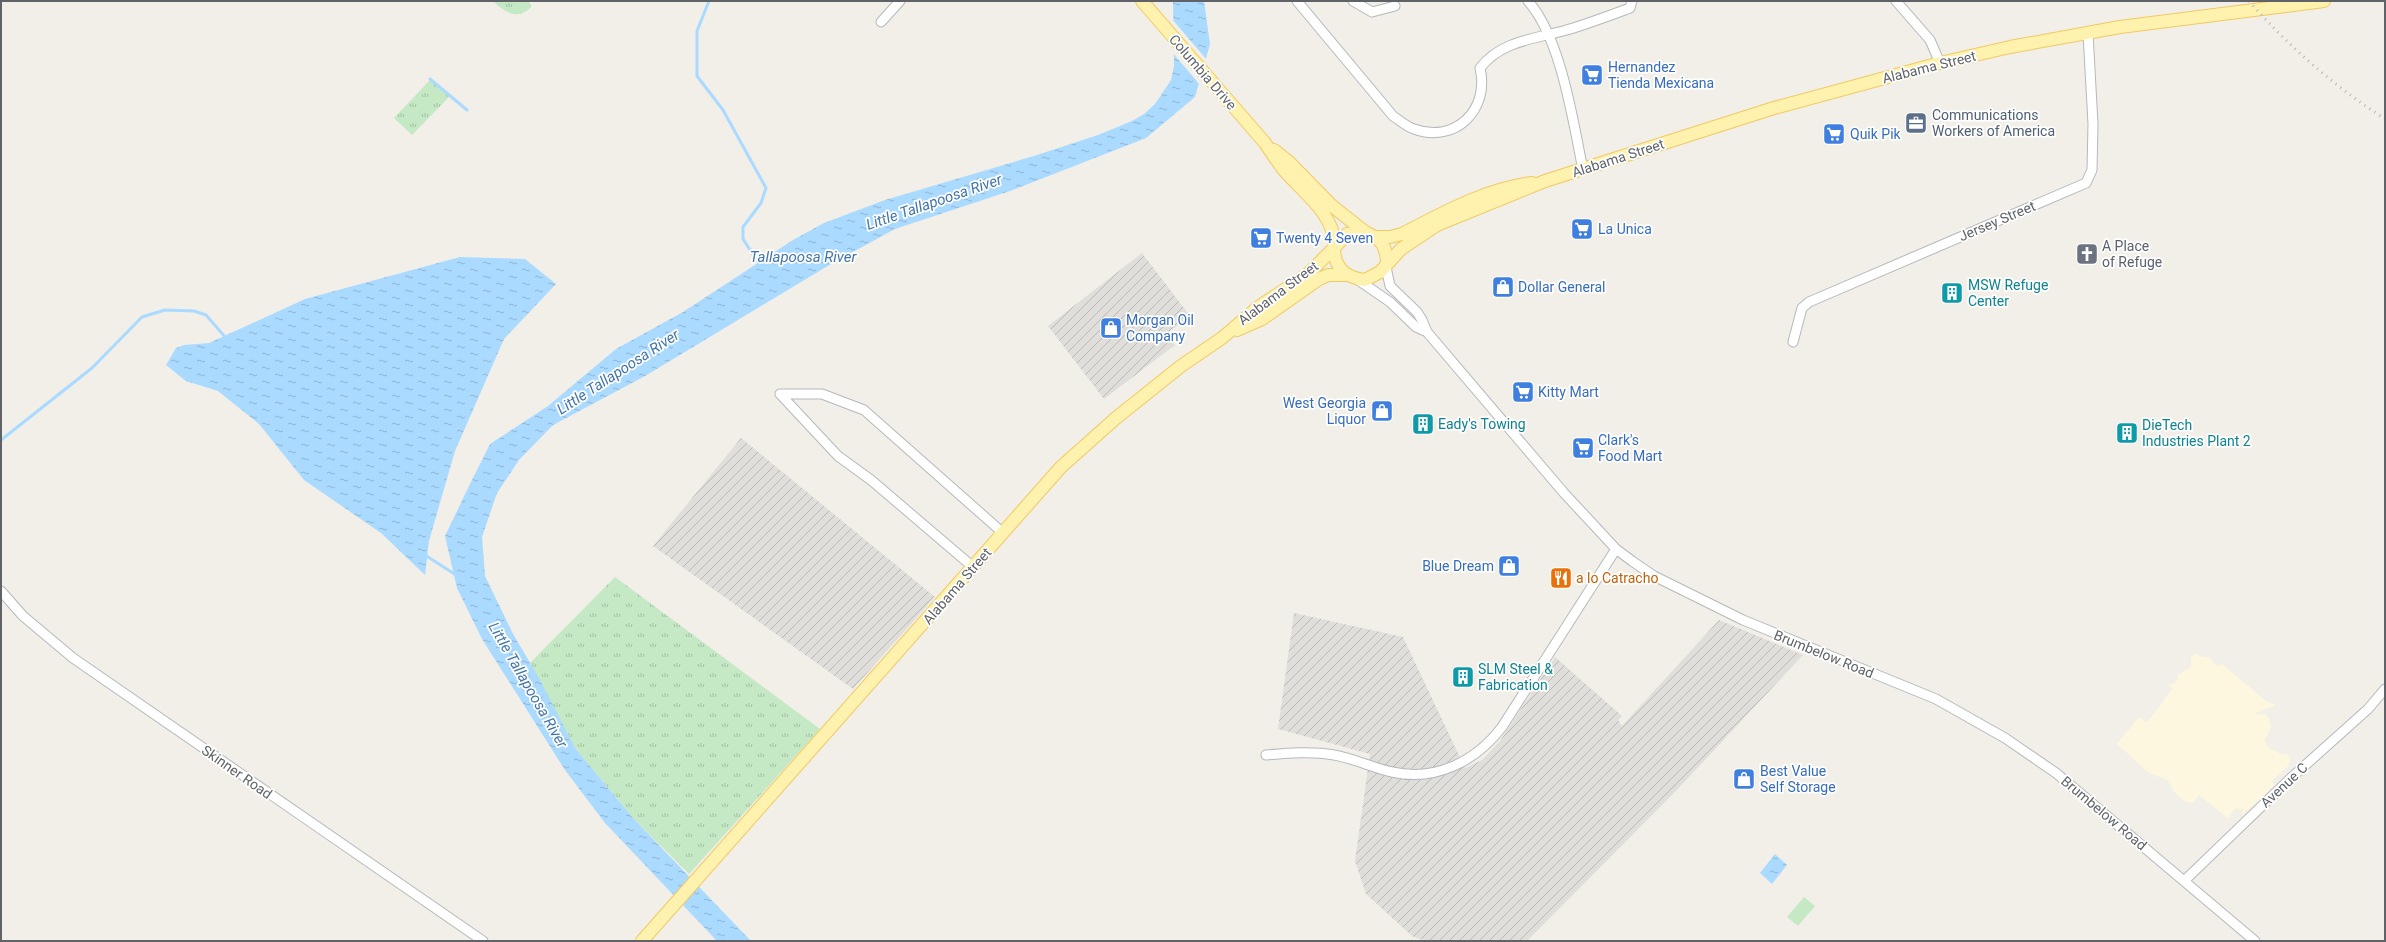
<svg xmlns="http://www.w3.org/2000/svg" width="2386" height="942" font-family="Roboto,sans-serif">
  <defs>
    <pattern id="industrial-furrows" width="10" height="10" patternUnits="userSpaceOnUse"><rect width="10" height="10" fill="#e0deda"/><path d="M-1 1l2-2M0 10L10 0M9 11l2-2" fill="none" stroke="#b9b8b5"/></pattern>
    <pattern id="grass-tufts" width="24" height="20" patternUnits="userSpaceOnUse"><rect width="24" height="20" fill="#c5e8c5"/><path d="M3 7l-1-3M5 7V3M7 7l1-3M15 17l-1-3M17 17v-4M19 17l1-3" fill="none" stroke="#a3c0a4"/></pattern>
    <pattern id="water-ripples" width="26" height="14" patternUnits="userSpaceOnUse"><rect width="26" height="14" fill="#aadaff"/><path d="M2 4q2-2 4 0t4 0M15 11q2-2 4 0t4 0" fill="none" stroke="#8eb4d2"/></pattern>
  </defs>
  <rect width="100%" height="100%" fill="#f1efe8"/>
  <path fill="#fef7e0" d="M2197,653l2,3 11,2 6,8 6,-2 44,37 10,4 -20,8 1,2 8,-1 4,4 2,10 -7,13 5,7 12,6h6l3,3 -1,8 -18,17 5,2 -34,31 1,-6h-8l-7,9 -29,-23 -6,8 -9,-2 -10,-9 -6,-12 -19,-7 -32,-29 22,-27 8,5 6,-7 19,-26 -4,-5h6l4,-5v-4l13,-8v-10z"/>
  <path fill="url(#industrial-furrows)" d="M1142,253l48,63 -24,18 9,11 -71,54 -56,-73z
    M741,438l194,159 -82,92 -200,-143z
    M1294,613l109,24 62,131 17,-8 18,-19 55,-84 67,59 -4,4 4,6 97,-106 84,35 -129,138 -147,148h-102l-13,-5 -46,-42 -11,-33 15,-107 -92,-25z"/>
  <path fill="url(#grass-tufts)" d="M493,1h36l2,6c-13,14 -27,5 -38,-6z
    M430,80l19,17 -37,38 -18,-17z
    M615,577l205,152 -131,145 -56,-56 -58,-70 -45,-85z"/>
  <path fill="#c5e8c5" d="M1804,897l11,9 -17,20 -11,-9z"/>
  <path fill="url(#water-ripples)" d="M1173,1h31l6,43 -15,53 -49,41 -136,53 -115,38 -64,35 -186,112 -92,49 -34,35 -22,33 -15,44 3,39 27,56 28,48 35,68 58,70 118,123h-34l-112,-118 -40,-53 -83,-131 -25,-51 -12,-52 25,-52 20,-40 58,-38 68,-57 67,-37 110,-72 31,-17 61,-23 152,-45 61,-20 34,-14 12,-7 11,-10 16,-24 3,-14z
    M460,257l65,2 31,25 -52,55 -49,112 -26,90 -4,34 -44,-42 -77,-53 -45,-56 -41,-33 -32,-10 -20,-16 10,-17 8,-3 25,-2 96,-44z
    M1775,854l12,11 -15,19 -12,-11z"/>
  <path fill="#f1efe8" d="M1172,19l35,41 -7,25 -28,-33z"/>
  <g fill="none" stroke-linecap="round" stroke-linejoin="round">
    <path stroke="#aadaff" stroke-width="3" d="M709,1l-12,30v45l26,34 43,78 -5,15 -18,24v12l17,26
      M430,79l37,31
      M1,440l91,-72 50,-51 23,-7 29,1 12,4 20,23
      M425,555l31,20"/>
    <g stroke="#b5b8bc" stroke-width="11">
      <path id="minor" d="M1297,1l96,115c6,4 14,11 21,13 41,15 76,-19 66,-61 20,-26 52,-29 83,-37 22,-6 45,-15 67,-23l2,-7
        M1353,1l19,11 23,-6
        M1528,1c33,37 45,120 55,169
        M1896,1l34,39 10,23
        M881,22l19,-21
        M1386,267l4,19 27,26 5,8 5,12 137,161 52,56 16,12 22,15 89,44 193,79 69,39 51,35 199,168
        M1358,280l32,22 26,25 11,5
        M1793,342l9,-34 7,-6 277,-119 6,-13 1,-46 -5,-91
        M780,394h42l42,16 139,123
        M780,394l58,62 33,24 102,87
        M1,591l22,25 50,42 410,283
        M1266,755c22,-2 46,-4 68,0 19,3 39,13 58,17 44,10 84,-11 110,-45l114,-178
        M2184,881l108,-104 76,-68 17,-20"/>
    </g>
    <g stroke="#f2c960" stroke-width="14">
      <path id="major" d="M1142,1l123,142c6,9 12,18 18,26 20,24 49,42 52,75
        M1274,150l15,12 42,43 34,27
        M1376,237h14l12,-3c41,-21 83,-45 130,-51
        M1387,264c0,-17 -6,-26 -22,-32l-18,2 -13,14c0,19 12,30 31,32l15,-8 21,-23 36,-24 108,-44 229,-73 166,-45 70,-16 110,-20 204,-26
        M1237,330l25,-11 57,-40 9,-4h19
        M642,941l419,-474 55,-49 65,-52 41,-28 35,-30 51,-34 26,-26"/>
    </g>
    <use href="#minor" stroke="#fff" stroke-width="9"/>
    <use href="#major" stroke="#fff2af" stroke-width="12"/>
    <path stroke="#b6b7b8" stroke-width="3" stroke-dasharray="1 5" stroke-linecap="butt" d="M2249,1c40,46 85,85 136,118"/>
  </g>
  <defs>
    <g id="supermarket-square" transform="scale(1.15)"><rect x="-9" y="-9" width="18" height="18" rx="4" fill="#3f7fe0" stroke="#fff"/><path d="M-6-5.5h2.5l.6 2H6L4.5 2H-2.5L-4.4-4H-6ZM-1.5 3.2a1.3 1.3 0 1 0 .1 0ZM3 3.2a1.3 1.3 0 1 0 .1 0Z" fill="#fff"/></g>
    <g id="office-square" transform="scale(1.15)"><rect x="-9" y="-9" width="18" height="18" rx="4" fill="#5c6f8a" stroke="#fff"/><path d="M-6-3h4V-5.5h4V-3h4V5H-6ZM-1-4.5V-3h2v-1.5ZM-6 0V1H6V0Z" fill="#fff"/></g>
    <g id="church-square" transform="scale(1.15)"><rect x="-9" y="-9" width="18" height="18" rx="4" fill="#6b7280" stroke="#fff"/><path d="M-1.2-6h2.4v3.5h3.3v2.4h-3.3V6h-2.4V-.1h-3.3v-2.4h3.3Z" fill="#fff"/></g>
    <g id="shop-square" transform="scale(1.15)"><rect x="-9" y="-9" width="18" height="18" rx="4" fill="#3f7fe0" stroke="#fff"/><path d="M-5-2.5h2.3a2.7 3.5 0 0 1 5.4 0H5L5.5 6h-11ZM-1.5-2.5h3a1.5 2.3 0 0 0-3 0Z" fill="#fff"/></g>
    <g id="building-square" transform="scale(1.15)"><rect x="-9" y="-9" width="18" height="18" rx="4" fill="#0f9aa8" stroke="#fff"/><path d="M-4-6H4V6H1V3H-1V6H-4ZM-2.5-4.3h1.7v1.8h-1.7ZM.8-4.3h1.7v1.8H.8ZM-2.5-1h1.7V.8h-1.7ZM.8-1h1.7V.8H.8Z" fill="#fff"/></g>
    <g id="restaurant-square" transform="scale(1.15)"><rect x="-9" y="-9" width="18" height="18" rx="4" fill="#e8710a" stroke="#fff"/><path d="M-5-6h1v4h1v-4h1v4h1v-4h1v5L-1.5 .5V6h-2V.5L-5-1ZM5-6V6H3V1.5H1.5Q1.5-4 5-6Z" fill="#fff"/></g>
  </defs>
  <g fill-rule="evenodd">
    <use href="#supermarket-square" x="1592" y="75"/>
    <use href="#office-square" x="1916" y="123"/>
    <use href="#supermarket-square" x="1834" y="134"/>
    <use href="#supermarket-square" x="1582" y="229"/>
    <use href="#supermarket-square" x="1261" y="238"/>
    <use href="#church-square" x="2087" y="254"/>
    <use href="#shop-square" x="1503" y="287"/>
    <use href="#building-square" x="1952" y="293"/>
    <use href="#shop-square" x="1111" y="328"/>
    <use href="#supermarket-square" x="1523" y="392"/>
    <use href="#shop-square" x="1382" y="411"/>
    <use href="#building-square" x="1423" y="424"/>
    <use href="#building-square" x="2127" y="433"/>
    <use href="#supermarket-square" x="1583" y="448"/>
    <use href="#shop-square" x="1509" y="566"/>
    <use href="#restaurant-square" x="1561" y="578"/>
    <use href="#building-square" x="1463" y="677"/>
    <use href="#shop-square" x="1744" y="779"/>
  </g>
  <g text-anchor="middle" stroke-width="3.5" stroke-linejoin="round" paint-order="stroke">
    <g font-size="14" fill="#366cbe" stroke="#fff" text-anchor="start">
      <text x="1608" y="72">Hernandez<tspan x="1608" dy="16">Tienda Mexicana</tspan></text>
      <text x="1850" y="139">Quik Pik</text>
      <text x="1598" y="234">La Unica</text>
      <text x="1276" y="243">Twenty 4 Seven</text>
      <text x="1518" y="292">Dollar General</text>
      <text x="1126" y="325">Morgan Oil<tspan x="1126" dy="16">Company</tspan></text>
      <text x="1538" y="397">Kitty Mart</text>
      <text x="1366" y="408" text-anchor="end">West Georgia<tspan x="1366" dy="16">Liquor</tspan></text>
      <text x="1598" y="445">Clark's<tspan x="1598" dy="16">Food Mart</tspan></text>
      <text x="1494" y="571" text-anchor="end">Blue Dream</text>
      <text x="1760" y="776">Best Value<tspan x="1760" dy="16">Self Storage</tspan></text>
    </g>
    <g font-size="14" fill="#5f6368" stroke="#fff">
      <text transform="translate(1929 67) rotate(-14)" y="5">Alabama Street</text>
      <text transform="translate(1203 72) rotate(49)" y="5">Columbia Drive</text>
      <text transform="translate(1618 158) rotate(-18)" y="5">Alabama Street</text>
      <text transform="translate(1997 221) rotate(-23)" y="5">Jersey Street</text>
      <text transform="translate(1278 293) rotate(-37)" y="5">Alabama Street</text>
      <text transform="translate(957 586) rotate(-49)" y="5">Alabama Street</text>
      <text transform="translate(1824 654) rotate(22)" y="5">Brumbelow Road</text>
      <text transform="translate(237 772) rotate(35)" y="5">Skinner Road</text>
      <text transform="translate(2284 785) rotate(-43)" y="5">Avenue C</text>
      <text transform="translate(2104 813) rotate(40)" y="5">Brumbelow Road</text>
    </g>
    <g font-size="14" fill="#4e5e75" stroke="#fff" text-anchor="start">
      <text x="1932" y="120">Communications<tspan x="1932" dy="16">Workers of America</tspan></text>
    </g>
    <g font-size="14" fill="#5b616d" stroke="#fff" text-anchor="start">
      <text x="2102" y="251">A Place<tspan x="2102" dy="16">of Refuge</tspan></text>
    </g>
    <g font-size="14" fill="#0d838f" stroke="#fff" text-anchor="start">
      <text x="1968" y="290">MSW Refuge<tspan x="1968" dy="16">Center</tspan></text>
      <text x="1438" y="429">Eady's Towing</text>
      <text x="2142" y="430">DieTech<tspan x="2142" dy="16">Industries Plant 2</tspan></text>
      <text x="1478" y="674">SLM Steel &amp;<tspan x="1478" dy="16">Fabrication</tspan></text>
    </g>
    <g font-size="14" fill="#c56008" stroke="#fff" text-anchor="start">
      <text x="1576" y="583">a lo Catracho</text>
    </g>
    <g font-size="15" font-style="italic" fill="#4174aa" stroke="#fff">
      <text transform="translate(934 202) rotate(-19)" y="5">Little Tallapoosa River</text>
      <text x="803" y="262">Tallapoosa River</text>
      <text transform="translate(618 372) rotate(-33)" y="5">Little Tallapoosa River</text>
      <text transform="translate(528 685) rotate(60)" y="5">Little Tallapoosa River</text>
    </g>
  </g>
  <rect width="2386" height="942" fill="none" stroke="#5f6368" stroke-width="4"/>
</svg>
